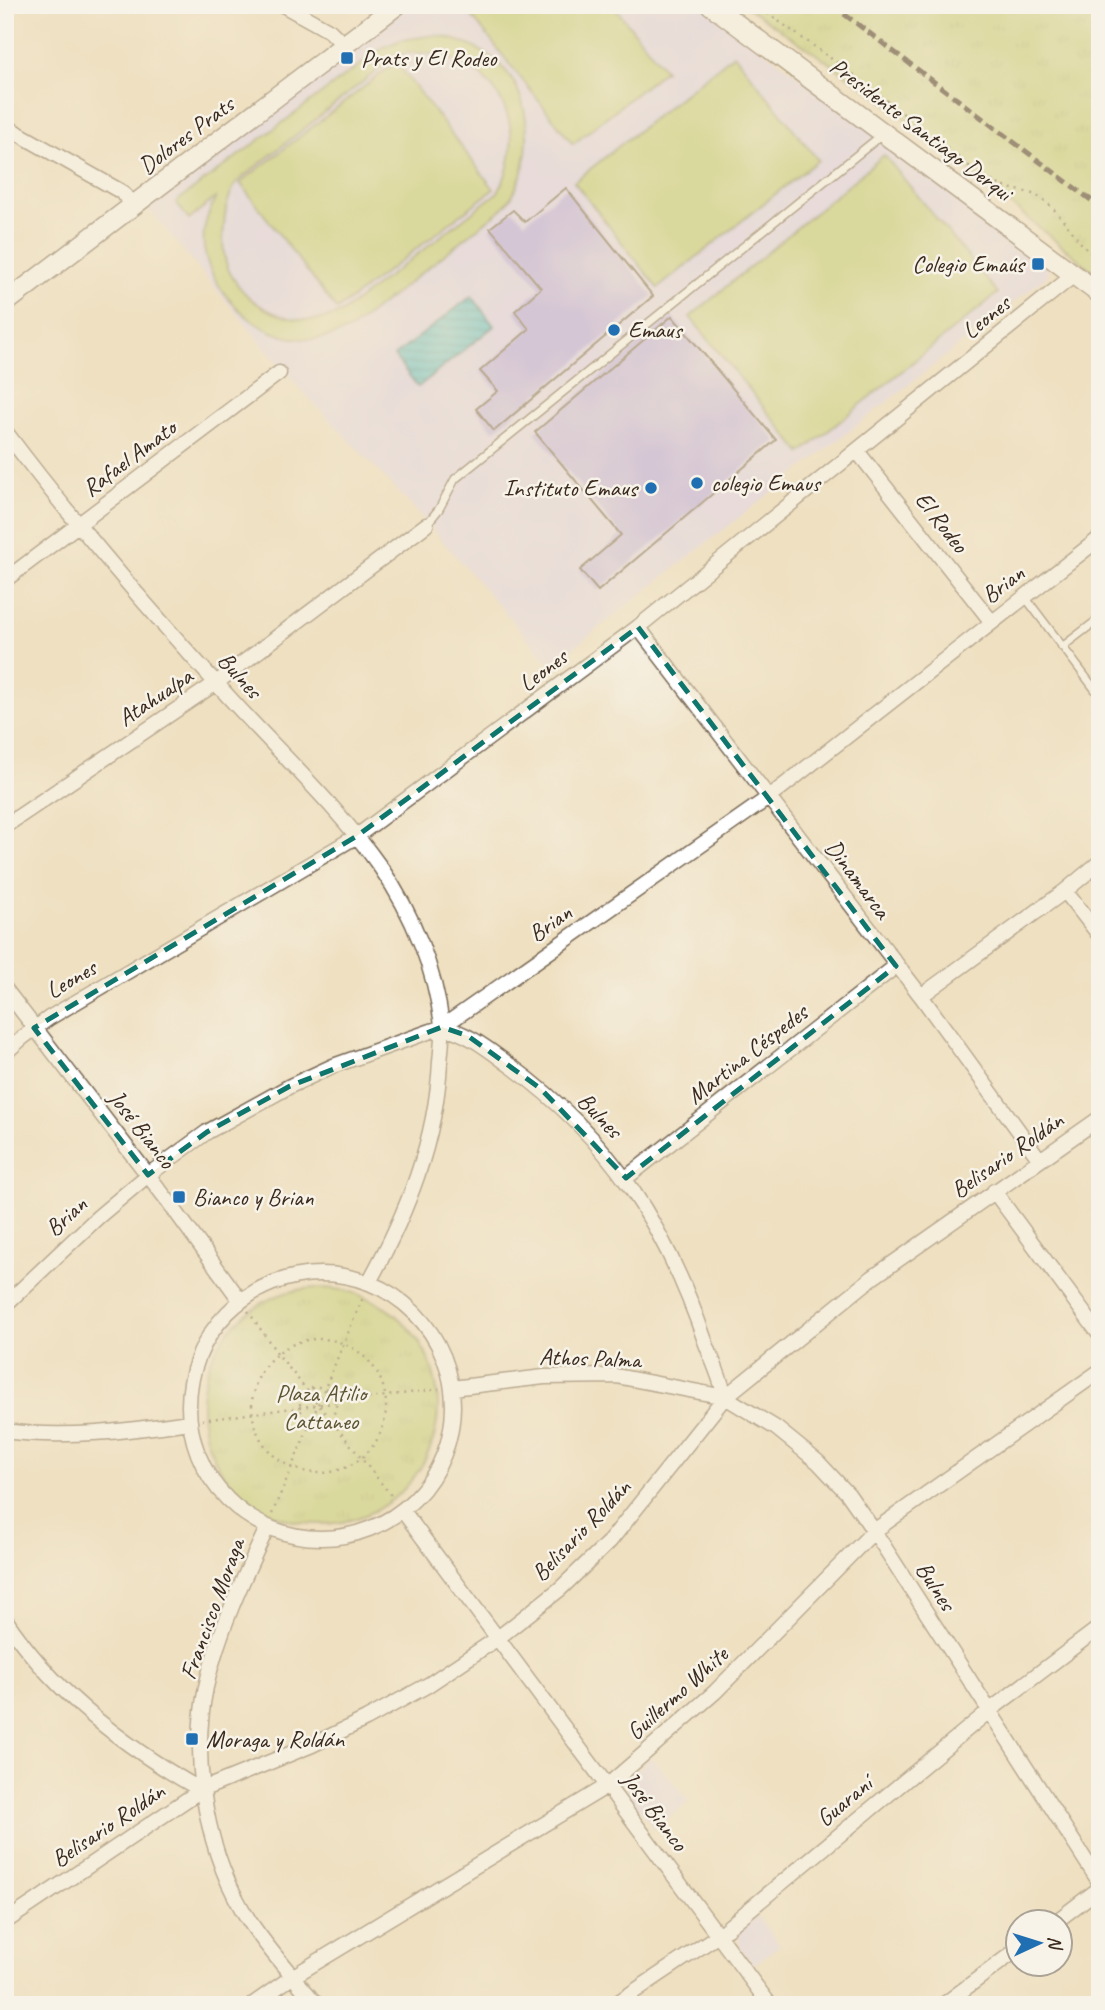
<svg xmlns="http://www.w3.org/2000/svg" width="1105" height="2010" font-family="Caveat,sans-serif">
  <defs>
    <pattern id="grass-tufts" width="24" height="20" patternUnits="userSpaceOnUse" patternTransform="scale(1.75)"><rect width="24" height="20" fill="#c2d072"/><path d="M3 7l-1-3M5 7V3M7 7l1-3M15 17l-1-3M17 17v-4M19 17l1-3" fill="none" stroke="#a8b362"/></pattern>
    <pattern id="water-rules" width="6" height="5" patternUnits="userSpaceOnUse" patternTransform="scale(1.75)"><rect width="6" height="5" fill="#57c3d1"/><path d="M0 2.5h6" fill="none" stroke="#499fa9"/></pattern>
  </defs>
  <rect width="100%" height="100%" fill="#f7f3e8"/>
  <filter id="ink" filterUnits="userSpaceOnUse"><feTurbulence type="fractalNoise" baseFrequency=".0143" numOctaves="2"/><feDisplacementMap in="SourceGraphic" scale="14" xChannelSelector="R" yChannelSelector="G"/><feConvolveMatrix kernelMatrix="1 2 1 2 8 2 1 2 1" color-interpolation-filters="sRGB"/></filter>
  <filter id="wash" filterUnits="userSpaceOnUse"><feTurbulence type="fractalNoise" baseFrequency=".00686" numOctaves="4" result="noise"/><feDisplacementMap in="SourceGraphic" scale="28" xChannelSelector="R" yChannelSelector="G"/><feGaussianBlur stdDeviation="1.57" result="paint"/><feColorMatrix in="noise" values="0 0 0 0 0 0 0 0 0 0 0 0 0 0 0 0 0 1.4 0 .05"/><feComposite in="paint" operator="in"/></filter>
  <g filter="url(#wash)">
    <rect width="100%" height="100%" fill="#efe0c1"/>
    <path fill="#dfd5f5" d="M408,5h294l347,256 -2,15 -496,389 -137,-157 -119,-125 -151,-180z
      M651,1757l38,44 -35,28 -24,-32 -3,-13 1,-5z
      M757,1916l23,29 -27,20 -13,-17 -1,-14 3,-7z"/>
    <path fill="url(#grass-tufts)" stroke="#7e7d48" stroke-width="2" d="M744,5h356v272l-224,-182z
      M202 1406a118 118 0 1 1 236 0a118 118 0 1 1-236 0Z"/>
    <path fill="#c2d072" stroke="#7e7d48" stroke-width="2" fill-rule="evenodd" d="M463,5h150l52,65 -92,74z
      M435,35c27,5 53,15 71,36 30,35 27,104 -3,137l-151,120c-47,24 -92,8 -125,-31 -14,-18 -26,-41 -23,-65 1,-13 7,-24 12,-35l-27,23 -13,-18 208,-155 17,-7zM407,53c80,-4 130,66 91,139l-157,121c-39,17 -85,1 -108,-35 -10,-15 -11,-35 -9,-52 1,-17 4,-32 14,-45l155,-123z
      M734,54l84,106 -160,128 -84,-106z
      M396,62l98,127 -157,121 -97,-127z
      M884,155l114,138 -197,160 -111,-136z"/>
    <path fill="url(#water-rules)" stroke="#497678" stroke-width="2" d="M472,296l22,30 -76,61 -24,-31z"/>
    <g id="blocks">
      <path fill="#b7a7ed" d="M566,188l87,108 -159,135 -18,-22 22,-18 -18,-20 49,-42 -14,-18 26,-23 -51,-60 23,-18 12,12z
        M672,316l104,124 -178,151 -18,-21 41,-35 -86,-103z"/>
    </g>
  </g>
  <g filter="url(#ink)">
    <use href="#blocks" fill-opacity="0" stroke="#7a6a57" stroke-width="2"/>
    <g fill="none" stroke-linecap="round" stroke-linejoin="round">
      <g stroke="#7a6a57" stroke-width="10">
        <path id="lane" d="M426,525l13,-16 16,-30 428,-345
          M1025,597l75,99
          M1062,647l38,-29"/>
      </g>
      <g stroke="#7a6a57" stroke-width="17">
        <path id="street" d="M283,5l47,26 14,14
          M5,126l115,65 15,14
          M5,431c72,96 151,187 232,275 48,52 104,105 144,162 32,46 54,102 61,157 1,12 -1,25 -2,37 -4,79 -33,151 -71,220
          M857,451l134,170
          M5,580l274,-207
          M638,627l283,369 119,164
          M5,826l211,-143 210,-158
          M1065,891l35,45
          M5,989l163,212 72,99
          M921,996l144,-105 35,-29
          M442,1027c27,6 47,23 69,39 100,73 154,159 194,275 7,19 16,37 20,56
          M5,1053l17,-15 27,-20 308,-182 281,-209 436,-352
          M626,1178l270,-212
          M994,1191l106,144
          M189 1406a132 132 0 1 1 264 0a132 132 0 1 1-264 0Z
          M5,1305l93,-88 50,-42 59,-43 83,-46 43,-20 109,-39 326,-229 332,-260
          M452,1388l92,-11 72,-1 109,21 51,31 42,34 30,32 26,37 226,352
          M5,1431c62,8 122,0 184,-9
          M403,1511l367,494
          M267,1528c-24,51 -49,104 -61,159 -16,76 1,170 44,235 20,30 44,56 67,83
          M5,1619c48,73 121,129 196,171
          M5,1922l196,-132 111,-45 54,-26 62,-34 70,-47 62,-49 50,-48 115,-144 147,-119 228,-160
          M1054,1923l46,-35
          M252,2005l40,-28 315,-191 108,-94 159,-161 226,-160
          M614,2005l106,-71 269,-223 111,-84
          M943,2005l75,-56"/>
      </g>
      <g stroke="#7a6a57" stroke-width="22">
        <path id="secondary" d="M711,5l389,289
          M5,303l392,-298"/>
      </g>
      <path stroke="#7a6a57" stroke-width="2.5" stroke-dasharray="2 5" stroke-linecap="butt" d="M756,5l101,72 121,96c10,6 19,12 30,15 12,3 25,4 36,12 22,18 34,46 56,61
        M248,1311l29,42 117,146
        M252 1406a67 67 0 1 1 134 0a67 67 0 1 1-134 0Z
        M300 1405a18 18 0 1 1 36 0a18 18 0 1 1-36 0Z
        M202,1420l237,-31
        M272,1514l92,-219"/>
      <use href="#lane" stroke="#fff" stroke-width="7"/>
      <use href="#street" stroke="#fff" stroke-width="14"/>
      <use href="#secondary" stroke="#fff" stroke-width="19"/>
      <path stroke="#3b2a1e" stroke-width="5" stroke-dasharray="10 5" stroke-linecap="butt" d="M832,5l268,202"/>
    </g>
  </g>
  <path d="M0 0H1105V2010H0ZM638,627l258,339 -270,212 -85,-89 -73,-53 -26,-9 -152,59 -83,46 -59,43 -114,-147 323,-192z" fill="#efe0c1" fill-opacity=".55" fill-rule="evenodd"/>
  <path fill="none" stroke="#0f766e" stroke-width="5" stroke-dasharray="14 9" stroke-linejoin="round" d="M638,627l258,339 -270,212 -85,-89 -73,-53 -26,-9 -152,59 -83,46 -59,43 -114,-147 323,-192z"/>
  <g fill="#1f6fb2" stroke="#f7f3e8" stroke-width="2.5">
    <rect x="340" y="51" width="14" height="14" rx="3.5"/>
    <rect x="1031" y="257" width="14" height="14" rx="3.5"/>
    <circle cx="614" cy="330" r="7"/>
    <circle cx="697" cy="483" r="7"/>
    <circle cx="651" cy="488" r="7"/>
    <rect x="172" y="1190" width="14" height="14" rx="3.5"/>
    <rect x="185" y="1732" width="14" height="14" rx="3.5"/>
  </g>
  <g text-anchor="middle" stroke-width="5" stroke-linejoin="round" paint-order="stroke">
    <g font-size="24" fill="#3b2a1e" stroke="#f7f3e8" text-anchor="start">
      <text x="361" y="66">Prats y El Rodeo</text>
      <text x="1024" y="272" text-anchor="end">Colegio Emaús</text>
      <text x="628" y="338">Emaus</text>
      <text x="711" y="491">colegio Emaus</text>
      <text x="637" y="496" text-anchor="end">Instituto Emaus</text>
      <text x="193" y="1205">Bianco y Brian</text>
      <text x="206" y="1747">Moraga y Roldán</text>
    </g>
    <g font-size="24" fill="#3b2a1e" stroke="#f7f3e8">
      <text transform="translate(921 129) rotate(37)" y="8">Presidente Santiago Derqui</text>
      <text transform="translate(186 135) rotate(-37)" y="8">Dolores Prats</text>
      <text transform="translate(986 317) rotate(-39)" y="8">Leones</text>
      <text transform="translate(129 458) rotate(-37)" y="8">Rafael Amato</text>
      <text transform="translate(942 522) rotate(52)" y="8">El Rodeo</text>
      <text transform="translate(1003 584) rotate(-37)" y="8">Brian</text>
      <text transform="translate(543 670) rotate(-37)" y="8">Leones</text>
      <text transform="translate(240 675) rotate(48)" y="8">Bulnes</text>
      <text transform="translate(155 697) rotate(-34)" y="8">Atahualpa</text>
      <text transform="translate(858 879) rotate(53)" y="8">Dinamarca</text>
      <text transform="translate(550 923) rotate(-35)" y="8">Brian</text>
      <text transform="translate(71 979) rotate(-30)" y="8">Leones</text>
      <text transform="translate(747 1054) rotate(-38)" y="8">Martina Céspedes</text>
      <text transform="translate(600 1115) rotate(46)" y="8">Bulnes</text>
      <text transform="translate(142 1129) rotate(52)" y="8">José Bianco</text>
      <text transform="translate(1007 1155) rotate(-35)" y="8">Belisario Roldán</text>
      <text transform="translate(66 1216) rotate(-42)" y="8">Brian</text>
      <text transform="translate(590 1358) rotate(2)" y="8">Athos Palma</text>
      <text transform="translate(581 1530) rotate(-46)" y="8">Belisario Roldán</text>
      <text transform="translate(936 1586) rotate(57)" y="8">Bulnes</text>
      <text transform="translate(212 1609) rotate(-70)" y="8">Francisco Moraga</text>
      <text transform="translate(677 1693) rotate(-42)" y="8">Guillermo White</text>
      <text transform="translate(844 1801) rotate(-40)" y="8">Guaraní</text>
      <text transform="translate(655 1811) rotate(53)" y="8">José Bianco</text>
      <text transform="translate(108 1825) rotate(-34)" y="8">Belisario Roldán</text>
    </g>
    <g font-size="24" fill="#5d5433" stroke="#f7f3e8">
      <text x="321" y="1401">Plaza Atilio<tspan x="321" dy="28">Cattaneo</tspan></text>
    </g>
  </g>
  <rect width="1105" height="2010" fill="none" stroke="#f7f3e8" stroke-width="28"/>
  <g transform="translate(1039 1943) rotate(86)"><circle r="33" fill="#f7f3e8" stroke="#aca397" stroke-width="2"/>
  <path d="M0-5L12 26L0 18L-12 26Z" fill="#1f6fb2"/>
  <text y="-10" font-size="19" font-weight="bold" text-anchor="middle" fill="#3b2a1e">N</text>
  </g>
</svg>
